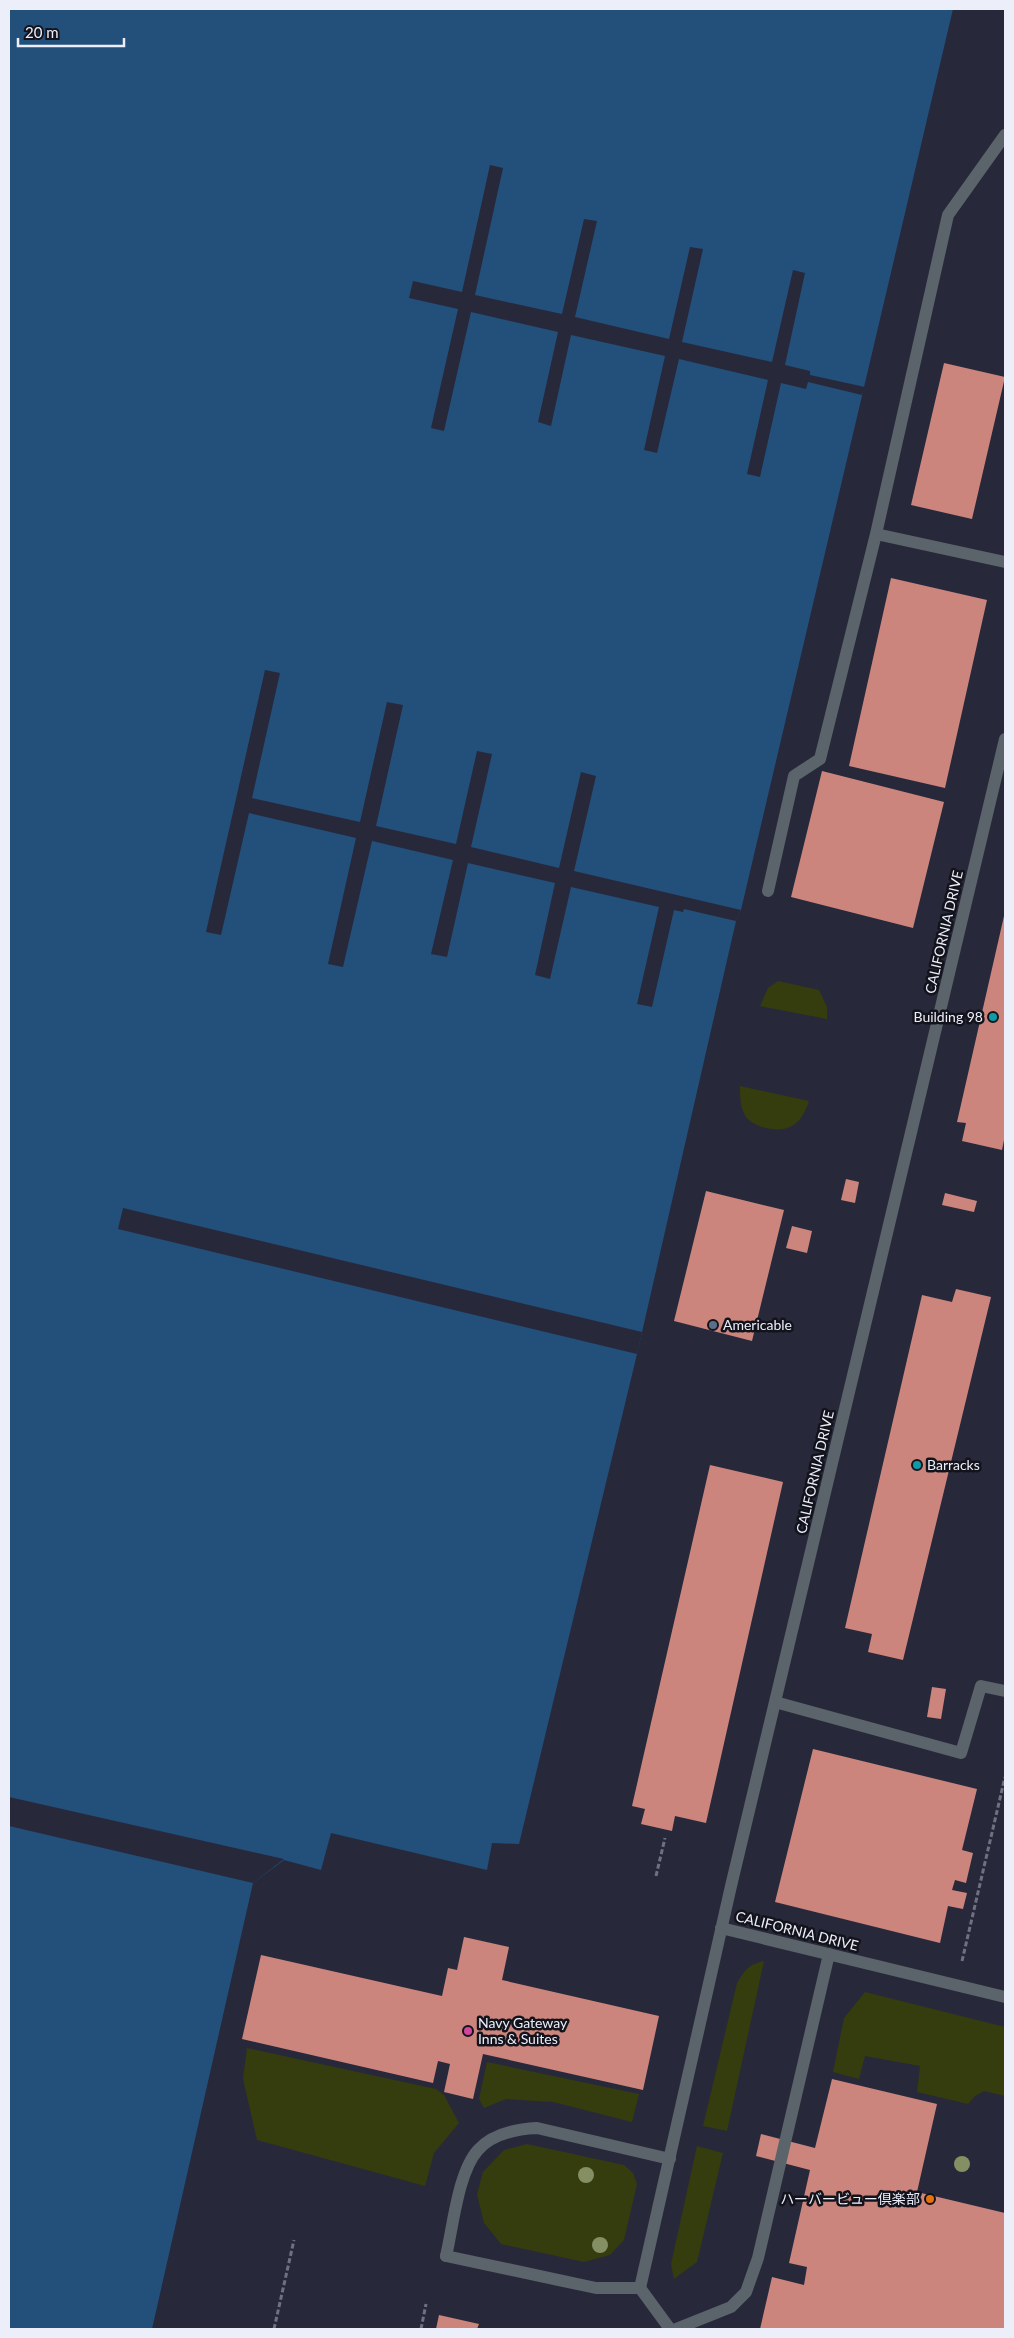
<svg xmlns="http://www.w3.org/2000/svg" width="1014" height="2338" font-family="Lato,'Noto Sans JP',sans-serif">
  <rect width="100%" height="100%" fill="#27293b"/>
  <path fill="#353c0d" d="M778,981l41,9 8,17v12l-67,-13 8,-18z
    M740,1086l69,15c-8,25 -22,33 -47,26 -6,-2 -13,-6 -16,-10 -6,-10 -6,-19 -6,-31z
    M764,1961l-37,170 -24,-5 34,-143c8,-13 12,-19 27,-22z
    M865,1992l140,35v69l-21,-5 -9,5 -7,8 -51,-12 3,-26 -55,-10 -6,23 -26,-7 11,-54z
    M247,2048l189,41 8,6 15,28 -25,30 -9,33 -168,-46 -14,-61z
    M487,2062l152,32 -7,28 -79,-20 -47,-3 -22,9 -5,-9z
    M527,2144l97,21 9,8 4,11 -13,56 -14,15 -26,7 -83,-18 -17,-21 -7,-29 6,-22 21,-22z
    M697,2146l26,7 -26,109 -23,17 -3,-15z"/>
  <path fill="#234f7b" d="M9,9h944l-212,901 -5,11 -99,433 -118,490 -27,-1 -5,27 -156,-37 -10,37 -37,-10 -31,23 -101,446h-143z"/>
  <path fill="#27293b" d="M490,165l13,3 -28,127 87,19 22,-95 13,2 -22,96 94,22 21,-92 13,2 -21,93 90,20 21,-92 12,3 -20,92 25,6v4l55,12 -3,8 -54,-13 -2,7 -25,-6 -21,94 -13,-3 21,-94 -89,-21 -22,94 -13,-3 21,-94 -94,-21 -20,91 -13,-4 20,-90 -87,-20 -27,119 -13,-3 27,-119 -49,-11 4,-17 49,11z
    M265,670l15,3 -28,125 108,24 27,-120 16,3 -27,121 80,18 21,-93 15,3 -21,93 88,21 22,-96 15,4 -22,95 167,39 -5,11 -52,-12 -1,3 -9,-2 -22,97 -15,-3 22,-97 -88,-20 -21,92 -15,-4 20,-92 -87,-20 -21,94 -16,-3 22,-94 -81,-19 -29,126 -15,-3 28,-126 -107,-25 -28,122 -15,-3z
    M123,1208l519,124 -5,22 -519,-125z
    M9,1797l275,62 -31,24 -244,-57z"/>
  <path fill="#cc857d" d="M944,363l61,14 -33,142 -61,-14z
    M891,578l96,22 -42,188 -96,-22z
    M822,771l122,31 -31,126 -122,-31z
    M1004,916l1,219 -3,15 -40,-9 4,-18 -9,-1z
    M846,1179l13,3 -4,21 -14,-3z
    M706,1191l78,19 -32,131 -78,-20z
    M945,1193l32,8 -3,11 -32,-7z
    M792,1226l20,5 -5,22 -21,-5z
    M956,1289l35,8 -88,363 -35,-8 4,-18 -27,-6 77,-333 30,7z
    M710,1465l73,17 -77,341 -31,-7 -3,15 -31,-7 4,-15 -13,-3z
    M932,1687l14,2 -5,30 -14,-2z
    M813,1749l164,40 -15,61 11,3 -7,30 -11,-3 -3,10 15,3 -4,16 -15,-3 -8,37 -165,-41z
    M464,1937l45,10 -7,33 157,36 -16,74 -160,-36 -10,45 -29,-7 6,-28 -12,-3 -5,22 -191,-44 19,-84 181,41 6,-28 9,2z
    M832,2079l105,25 -20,88 88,21v116h-245l12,-52 32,8 3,-18 -18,-4 21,-93 -54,-14 5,-22 54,14z
    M439,2315l40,9 -2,5h-41z"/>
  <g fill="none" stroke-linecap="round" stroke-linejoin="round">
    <path stroke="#6f7181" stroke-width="3" stroke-dasharray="5 2.5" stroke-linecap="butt" d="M656,1876l9,-38
      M962,1961l43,-184
      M274,2329l20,-89
      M421,2329l5,-25"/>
    <path stroke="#5c646b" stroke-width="12" d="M876,534l72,-319 57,-80
      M768,891l26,-115 26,-17 56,-225 129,28
      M446,2256c7,-29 12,-84 32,-106 15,-17 39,-21 59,-22l133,31
      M640,2288l30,41
      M676,2329l55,-22 15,-15 12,-34 71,-304"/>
    <path stroke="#5c646b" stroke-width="12" d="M775,1702l186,51 20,-67 24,5
      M721,1928l284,69
      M446,2256l150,32h44l91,-402 274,-1147"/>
  </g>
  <g fill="#858f64">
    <circle cx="962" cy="2164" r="8"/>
    <circle cx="586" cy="2175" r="8"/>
    <circle cx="600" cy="2245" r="8"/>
  </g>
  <g fill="#0f9aa8" stroke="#12131b" stroke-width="2">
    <circle cx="993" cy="1017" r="5"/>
    <circle cx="917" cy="1465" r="5"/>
  </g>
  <circle fill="#5c6f8a" stroke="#12131b" stroke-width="2" cx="713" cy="1325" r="5"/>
  <circle fill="#d1479c" stroke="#12131b" stroke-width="2" cx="468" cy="2031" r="5"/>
  <circle fill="#e8710a" stroke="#12131b" stroke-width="2" cx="930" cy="2199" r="5"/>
  <g text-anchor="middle" stroke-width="5" stroke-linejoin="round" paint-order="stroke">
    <g font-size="14" fill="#eceefa" stroke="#12131b">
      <text transform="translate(944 932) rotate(-77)" y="5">CALIFORNIA DRIVE</text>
      <text transform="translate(815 1472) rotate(-77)" y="5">CALIFORNIA DRIVE</text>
      <text transform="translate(797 1931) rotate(14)" y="5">CALIFORNIA DRIVE</text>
    </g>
    <g font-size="14" fill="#eceefa" stroke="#12131b" text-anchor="start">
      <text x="983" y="1022" text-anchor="end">Building 98</text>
      <text x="723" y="1330">Americable</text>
      <text x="927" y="1470">Barracks</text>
      <text x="478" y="2028">Navy Gateway<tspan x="478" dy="16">Inns &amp; Suites</tspan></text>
      <text x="920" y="2204" text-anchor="end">ハーバービュー倶楽部</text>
    </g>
  </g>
  <rect width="1014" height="2338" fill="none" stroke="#eceefa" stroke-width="20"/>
  <path d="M18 38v8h106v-8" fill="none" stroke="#eceefa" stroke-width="2.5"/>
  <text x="25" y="38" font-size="15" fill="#eceefa" stroke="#12131b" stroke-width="4" paint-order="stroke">20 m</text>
</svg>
